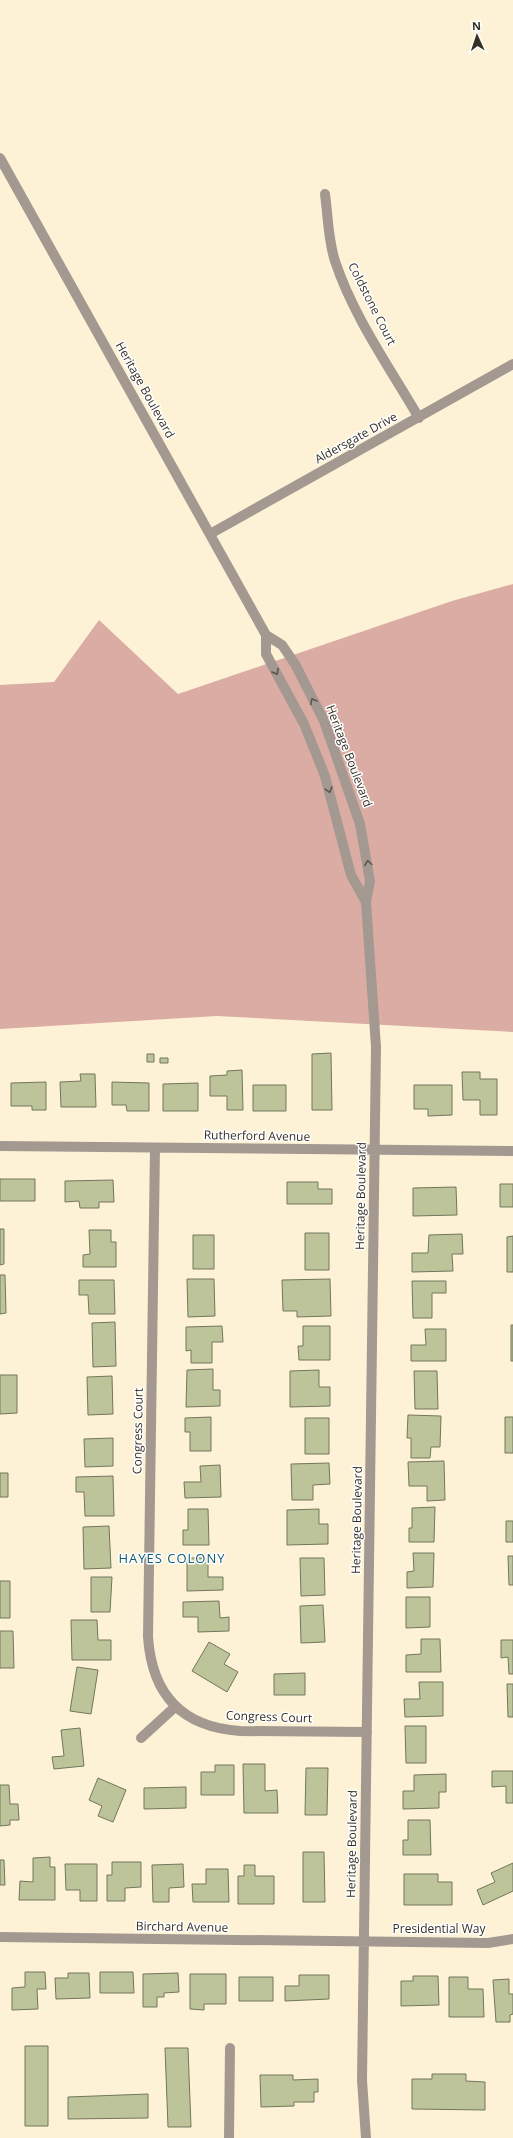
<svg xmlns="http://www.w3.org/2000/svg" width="513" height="2138" font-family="'Open Sans',sans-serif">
  <rect width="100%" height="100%" fill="#fef2d6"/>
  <path fill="#dbaca3" d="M513,584v448l-296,-16 -217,13v-344l54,-3 45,-62 79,74 274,-93z"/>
  <path fill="#bec49a" stroke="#72765c" d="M331,1053l1,57h-20v-56z
    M147,1054h7v8h-7z
    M160,1058h8v5h-8z
    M242,1070l1,40h-16v-14h-17v-20l17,-1v-4z
    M462,1072h18v7h17v36h-17v-15h-17z
    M80,1074h15l1,33h-35l-1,-25 21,-1z
    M46,1082v28h-14v-4h-21v-23z
    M112,1082l37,1v28h-22l-1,-6h-14z
    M198,1083v28h-35v-27z
    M253,1085h33v26h-33z
    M414,1085h38v30l-24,1v-7h-14z
    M0,1179h35v22h-35z
    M113,1180l1,22h-15v6h-19l-1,-7 -14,1v-21z
    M287,1182h31v7h14v15h-45z
    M500,1184h13v23h-13z
    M456,1187l1,28 -44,1v-28z
    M0,1229h4v35l-4,1z
    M89,1230h22v12h5v25h-33v-12l7,-1z
    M305,1233h24v37h-24z
    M462,1234l1,20h-11l1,17 -41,1v-19h16l1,-18z
    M193,1235h21v34h-21z
    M513,1236v36h-6v-35z
    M0,1275h5l1,38 -6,1z
    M187,1279h27l1,37 -27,1z
    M330,1279l1,37 -34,1v-6h-14l-1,-31z
    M79,1280h35l1,34h-26l-1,-19h-9z
    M412,1281h34v12h-14v25h-19z
    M115,1322l1,44 -23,1 -1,-44z
    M511,1325h2v36h-2z
    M222,1326l1,16h-11v21h-21v-13l-5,1v-24z
    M303,1326h27v34h-31l-1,-14h5z
    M425,1329h21v32h-35v-16h15z
    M213,1369v21h7v16l-34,1 1,-37z
    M319,1370v17h11v19l-40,1v-36z
    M414,1371h23l1,38h-23z
    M0,1375h17v38l-17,1z
    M112,1376l1,38 -25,1 -1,-38z
    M408,1415l33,1 -1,31h-9l-1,11h-19v-20h-4z
    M211,1417v34h-21v-19h-5v-14z
    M505,1417h8v36h-8z
    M305,1418h24v36h-24z
    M113,1438v28l-28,1 -1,-28z
    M444,1461l1,39 -18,1v-15h-18l-1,-24z
    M329,1463l1,21 -17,1v15h-21l-1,-36z
    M220,1465l1,32 -36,1 -1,-16h17l-1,-16z
    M0,1473h8v24h-8z
    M113,1476l1,40h-29l-1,-24h-8v-15z
    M435,1507l-1,35h-25v-14h3v-20z
    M188,1509h20l1,36h-26v-15h5z
    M319,1509v15h9v20l-41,1v-35z
    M506,1521h7v21h-7z
    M109,1526l2,42 -27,1 -1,-42z
    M413,1553h21l-1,34 -26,1v-16l7,-1z
    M508,1556h5v29h-4z
    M187,1558h21v19h15v13l-36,1z
    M300,1558h24l1,37 -24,1z
    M91,1577h21l-2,35h-19z
    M0,1581h10v37h-10z
    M406,1597h24v30l-24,1z
    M219,1601l1,17 9,-1v14l-31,1v-15h-15v-15z
    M323,1605l2,37 -24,1 -1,-37z
    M71,1620h26l1,20h13v20h-39z
    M0,1631h13l1,37h-14z
    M421,1639h19l1,33h-35v-17l15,-1z
    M501,1640h12v34h-4l-1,-17 -7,1z
    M209,1642l21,12 -6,10 14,8 -11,20 -35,-21z
    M77,1667l21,3 -7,44 -21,-3z
    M305,1673v22h-31v-21z
    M419,1682h24v34l-38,1 -1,-18h16z
    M507,1684h6v33h-5z
    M405,1726h21v37h-20z
    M80,1728l4,38 -30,3 -2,-12 12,-1 -3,-26z
    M243,1764h22v27l12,-1 1,23h-34z
    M215,1765h19v30h-33v-23h14z
    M306,1768h22l-1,47h-22z
    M492,1771h21v32h-7v-17l-14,1z
    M446,1774v18h-7v16l-36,1v-18h11v-16z
    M98,1778l28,12 -13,32 -15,-6 4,-10 -13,-6z
    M0,1785h9l1,19h8l1,16h-9v5l-10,1z
    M186,1787v21l-42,1v-21z
    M408,1820h22l1,35h-28v-15h5z
    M303,1852h21l1,50h-22z
    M50,1857v10h5v33h-36l1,-19 13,1v-24z
    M0,1860h4l1,25h-5z
    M112,1862h29v25l-16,1v13h-18v-26h5z
    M513,1863v28l-30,14 -6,-15 18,-8 -4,-9z
    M65,1864h32v37h-17v-11h-14z
    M183,1864l1,23 -15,1v14h-16l-1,-37z
    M244,1865h11v11h19v28h-36v-28h6z
    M206,1869h22l1,33h-36l-1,-18h14z
    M404,1874h34v8h14v23h-48z
    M25,1972h20l1,17h-9l1,20 -26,1v-22l13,-1z
    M100,1972h33l1,21h-34z
    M68,1973h21l1,25 -34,1 -1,-21h13z
    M178,1973l1,19 -15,1v4h-7v10h-14v-33z
    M190,1974h36v30h-22v6l-14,-1z
    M299,1975h30v24l-44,2v-15h14z
    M413,1976h25l1,29 -38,1v-25h12z
    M239,1977h34v24h-34z
    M449,1977h19v12h15l1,28h-35z
    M509,1979v15h4v20l-3,1v7h-14l-3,-42z
    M25,2046h23v80h-23z
    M165,2048h23l3,79h-23z
    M432,2074h34v7l19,1v28l-73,-1v-30h20z
    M260,2075h33v5l25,-1v13h-4v10h-20v4l-33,1z
    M148,2094v24l-80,1v-22z"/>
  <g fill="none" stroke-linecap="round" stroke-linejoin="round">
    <path stroke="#a49991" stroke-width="10" d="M0,158l266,477v19l38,70 21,52 26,99 15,27
      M325,194c3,22 3,46 10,67 18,55 55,107 84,157
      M210,534l303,-170
      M266,635l16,10 13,19 29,57 36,103 10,57 -4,21 10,145 -14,1033 4,58
      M0,1146l513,5
      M155,1148l-7,489c4,58 34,90 92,94l127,1
      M141,1738l35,-32
      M0,1937l488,6 25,-4
      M229,2138l1,-90"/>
  </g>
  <defs><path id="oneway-chevron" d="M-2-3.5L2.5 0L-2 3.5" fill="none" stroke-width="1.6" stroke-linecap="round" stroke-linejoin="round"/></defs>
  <g stroke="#5c554b">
    <use href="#oneway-chevron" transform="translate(276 672) rotate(60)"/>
    <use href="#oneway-chevron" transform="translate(313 701) rotate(-118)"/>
    <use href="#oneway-chevron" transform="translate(329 790) rotate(74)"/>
    <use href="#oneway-chevron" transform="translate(368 863) rotate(-98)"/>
  </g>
  <g text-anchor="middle" stroke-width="3" stroke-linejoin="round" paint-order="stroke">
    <g font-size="12" fill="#353026" stroke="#fff">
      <text transform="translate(372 304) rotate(63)" y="4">Coldstone Court</text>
      <text transform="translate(145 390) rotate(61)" y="4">Heritage Boulevard</text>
      <text transform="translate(356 438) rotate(-29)" y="4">Aldersgate Drive</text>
      <text transform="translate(349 756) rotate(69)" y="4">Heritage Boulevard</text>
      <text transform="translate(257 1136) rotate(1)" y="4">Rutherford Avenue</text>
      <text transform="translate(361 1196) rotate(-89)" y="4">Heritage Boulevard</text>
      <text transform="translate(138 1431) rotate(-89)" y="4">Congress Court</text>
      <text transform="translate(357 1520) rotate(-89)" y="4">Heritage Boulevard</text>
      <text transform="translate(269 1717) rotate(2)" y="4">Congress Court</text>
      <text transform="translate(352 1844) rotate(-89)" y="4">Heritage Boulevard</text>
      <text transform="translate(182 1927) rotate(1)" y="4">Birchard Avenue</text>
      <text x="439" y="1933">Presidential Way</text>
    </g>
    <g font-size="13" letter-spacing="1" fill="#0d5c75" stroke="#fff">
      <text x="172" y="1563">HAYES COLONY</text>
    </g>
  </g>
  <g transform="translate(477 36) rotate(357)" stroke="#ffffff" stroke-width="3" paint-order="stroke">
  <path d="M0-3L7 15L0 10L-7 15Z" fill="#353026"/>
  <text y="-6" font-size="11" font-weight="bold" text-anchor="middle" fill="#353026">N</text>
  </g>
</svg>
